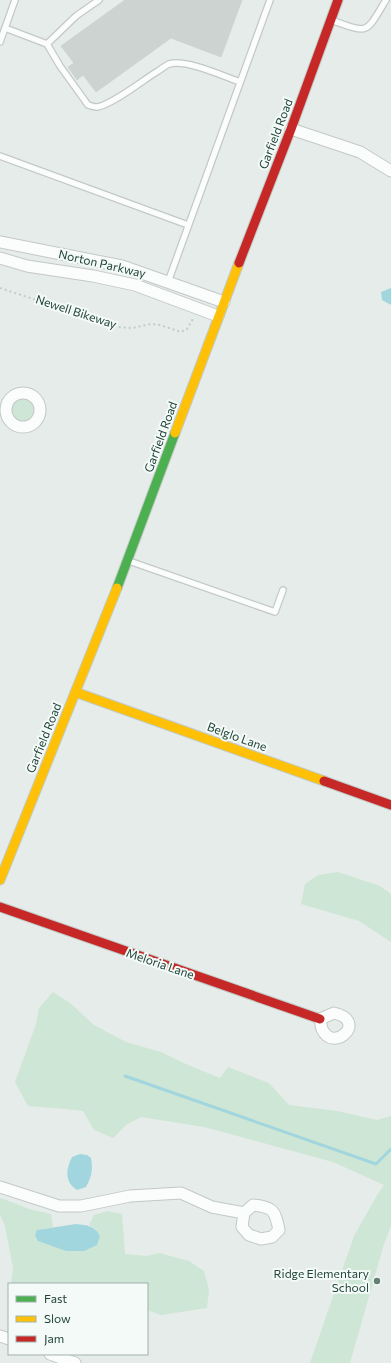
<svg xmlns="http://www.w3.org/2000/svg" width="391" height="1363" font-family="Commissioner,sans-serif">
  <rect width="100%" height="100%" fill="#e6ece9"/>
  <path fill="#cee6d5" d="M11 409a12 12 0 1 1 24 0a12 12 0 1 1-24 0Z
    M338,872l42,14 11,8v48l-32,-21 -58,-17 4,-20 13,-9z
    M53,992l17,11 24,22 32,17 35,10 27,13 32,13 8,-11 41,16 20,22 48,6 40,9 14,-4v110l-7,18 -34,119h-40l44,-127 22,-39 8,-12 -51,-23 -129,-35 -63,-10 -15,8 -13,13 -19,-8 -11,-19 -17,-2 -38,-3 -13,-24 21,-58 3,-16z
    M1,1198l28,11 22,5 2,13 -16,3h60l-8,-5 5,-10 14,-4 14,3 3,40 22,2 12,-3 30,8 15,10 5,19 -2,18 -46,7 -14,-5v-26h-136l2,-16 -8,-42 -5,-11v-16z"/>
  <path fill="#a2d6de" d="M391,288v17l-9,-5 -1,-8z
    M80,1154l7,1 4,3c2,12 1,18 -5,29l-9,3c-13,-8 -11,-21 -5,-33z
    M76,1224c11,1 19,2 24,12l-3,9 -13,6h-18l-28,-10 -3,-6 2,-5z"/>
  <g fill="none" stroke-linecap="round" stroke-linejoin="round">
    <path stroke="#a2d6de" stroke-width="3" d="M125,1076l251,88 15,-15"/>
  </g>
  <path fill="#ccd3d0" stroke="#ced5d2" d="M125,0h117l-21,57 -50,-19 -75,54 -13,-17 -6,5 -9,-13 6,-4 -13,-17z"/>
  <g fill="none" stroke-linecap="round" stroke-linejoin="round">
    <g stroke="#c3c9c6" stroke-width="8">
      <path id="lane" d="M331,20c39,14 34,14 55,-20
        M5,28l42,16 13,22 28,39c3,1 6,2 9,2 15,-2 46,-27 61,-36 3,-2 7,-5 11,-7 17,-5 54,12 71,18
        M0,42l15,-42
        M47,44l29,-28 23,-16
        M0,156l188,69
        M168,282l102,-282
        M129,561l146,51 8,-22"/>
    </g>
    <g stroke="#c3c9c6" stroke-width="13">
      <path id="street" d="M291,129l69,23 31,19
        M0,242l122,24 102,36
        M0,258l27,8 66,10 42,9 83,31
        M6 410a17 17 0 1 1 34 0a17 17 0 1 1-34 0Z
        M334,1013c35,8 -1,41 -12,16 -1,-2 -1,-7 -2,-10z
        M0,1187l59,19h22l49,-10 51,-3 31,14 32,6
        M253,1205c20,2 22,5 26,25l-7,7 -11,2 -12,-4 -7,-8 2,-14z
        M0,1336l9,3
        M50,1354l25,9"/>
    </g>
    <g stroke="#c1cac6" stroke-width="11">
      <path id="fast" d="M117,588l58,-155"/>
    </g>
    <g stroke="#c1cac6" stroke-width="11">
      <path id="slow" d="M175,433l64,-170
        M75,692l249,89
        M0,880l117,-292"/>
    </g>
    <g stroke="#c1cac6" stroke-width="11">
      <path id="jam" d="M239,263l52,-134 47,-129
        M324,781l67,24
        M0,907l320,112"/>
    </g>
    <path stroke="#c1ccc9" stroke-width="2" stroke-dasharray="2 3" stroke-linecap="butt" d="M0,288l118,39 14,1 19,-4 9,1 21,7 6,-3 7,-12"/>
    <use href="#lane" stroke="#fbfcfc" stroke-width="5.5"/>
    <use href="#street" stroke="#fbfcfc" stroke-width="11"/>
    <use href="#fast" stroke="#4caf50" stroke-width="9"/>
    <use href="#slow" stroke="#ffc107" stroke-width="9"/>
    <use href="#jam" stroke="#c62828" stroke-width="9"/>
  </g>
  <circle fill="#657e77" stroke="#f4faf7" stroke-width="1.5" cx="377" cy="1281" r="4"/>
  <g text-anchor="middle" stroke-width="4" stroke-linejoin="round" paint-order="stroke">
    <g font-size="12" fill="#204339" stroke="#f4faf7">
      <text transform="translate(276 134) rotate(-69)" y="4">Garfield Road</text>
      <text transform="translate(102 264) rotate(13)" y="4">Norton Parkway</text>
      <text transform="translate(76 312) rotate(18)" y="4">Newell Bikeway</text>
      <text transform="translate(161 437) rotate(-70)" y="4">Garfield Road</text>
      <text transform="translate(237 737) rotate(20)" y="4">Belglo Lane</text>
      <text transform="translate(44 738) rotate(-68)" y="4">Garfield Road</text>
      <text transform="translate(160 964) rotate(19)" y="4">Meloria Lane</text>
    </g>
    <g font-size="12" fill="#204339" stroke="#f4faf7" text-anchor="end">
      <text x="369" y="1278">Ridge Elementary<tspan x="369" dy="14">School</tspan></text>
    </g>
  </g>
  <rect x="8" y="1283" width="140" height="72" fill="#f4faf7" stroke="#9fb1ab"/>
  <rect x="16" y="1296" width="20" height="6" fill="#4caf50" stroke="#9fb1ab"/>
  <text x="44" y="1303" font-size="12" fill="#204339">Fast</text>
  <rect x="16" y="1316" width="20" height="6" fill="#ffc107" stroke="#9fb1ab"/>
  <text x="44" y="1323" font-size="12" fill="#204339">Slow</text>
  <rect x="16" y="1336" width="20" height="6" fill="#c62828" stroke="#9fb1ab"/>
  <text x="44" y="1343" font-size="12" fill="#204339">Jam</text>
</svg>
